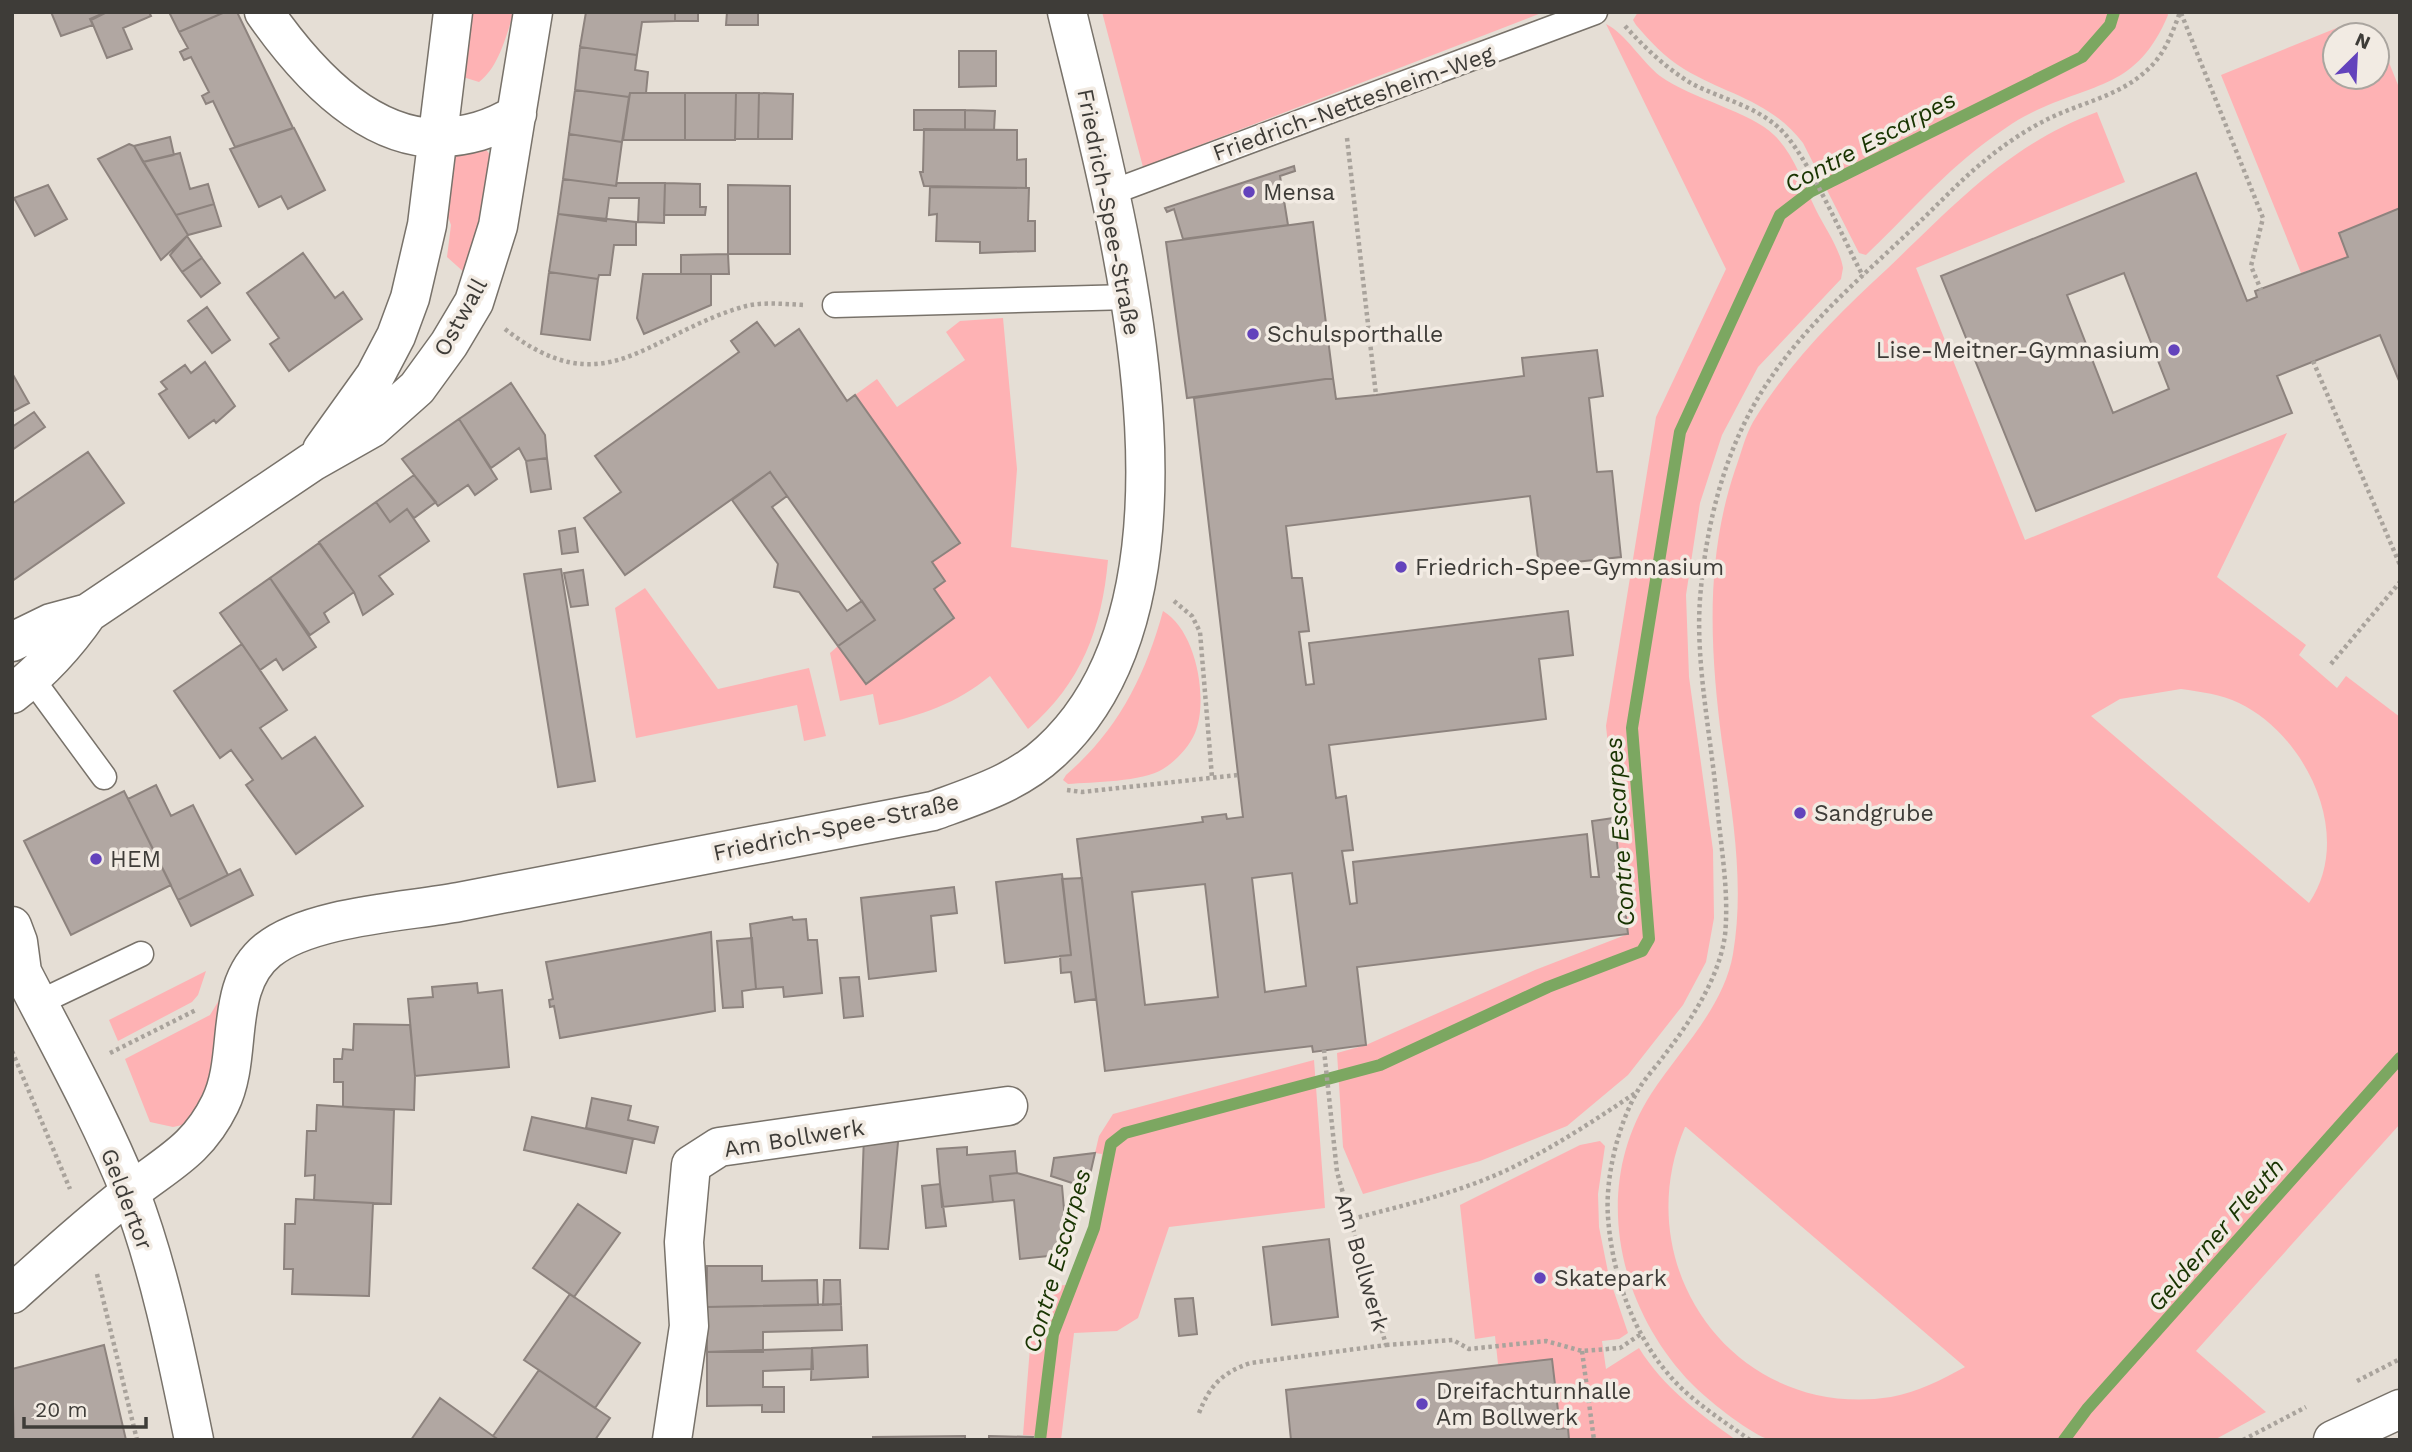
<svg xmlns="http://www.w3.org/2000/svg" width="2412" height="1452" font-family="'Work Sans',sans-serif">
  <rect width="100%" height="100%" fill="#e5ded5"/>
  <path fill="#feb2b4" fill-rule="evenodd" d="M464,12h50c-8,24 -15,55 -35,70l-16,-5z
    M1102,12h442l-401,155z
    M1638,12h529l1,3c-31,74 -74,67 -137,98 -17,8 -34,21 -49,32 -41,31 -79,75 -116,110l-7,-2 -56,-110c-33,-43 -76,-48 -119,-74 -20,-12 -34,-28 -48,-44l-3,-5z
    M2349,23l4,12h-18v42h42v-24l7,-3 16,40v118l-60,24 8,25 -47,16 -80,-198z
    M1606,24c19,9 36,38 54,52 32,23 91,36 114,59 20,19 30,51 42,75 9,18 24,39 27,58l-2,11 -83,88 -36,68 -22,68 -14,92 3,82 24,173 1,68 -8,44 -23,43 -55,70 -61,51 -87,35 -117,33 -20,-47 -6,-94 29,-8 169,-75 93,-36 -22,-208 50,-309 70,-148z
    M2097,112l28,70 -209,86 109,272 262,-107 -70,144 89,68 -7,10 38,33 9,-12 54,41v407l-204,227 70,61 -52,28c-116,0 -232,0 -347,0 -22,0 -85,5 -102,-2 -18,-7 -60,-40 -73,-54 -75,-77 -101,-197 -41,-290 28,-43 73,-87 82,-140 12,-71 -1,-142 -11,-212 -12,-92 -17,-183 13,-272 6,-16 10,-34 18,-48 35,-58 84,-107 134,-153 67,-64 121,-124 210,-157zM2181,689c20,3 40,5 58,14 67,32 116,133 70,200l-218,-187 29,-17zM1685,1127h1l279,240c-24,13 -47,25 -74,30 -155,24 -266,-129 -206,-270z
    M484,147l7,9v12l-25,106 -19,-17 4,-32 -7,-20 6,-50z
    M1003,318l14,151 -6,78 97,13c-6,68 -27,124 -80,169l-38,-53c-34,28 -68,39 -111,49l-6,-31 -33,7 -10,-48 8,-7 28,38 88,-66 -20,-29 11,-8 -13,-19 28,-20 -105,-147 22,-16 20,28 68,-47 -19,-28 14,-11z
    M645,588l73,101 91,-21 17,68 -22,5 -7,-36 -161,33 -21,-130z
    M1163,611c33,19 46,88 32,122 -6,14 -19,28 -32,36 -20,13 -71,13 -95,15l-5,-4 3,-5c51,-44 79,-98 97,-164z
    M206,971l-8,24 -6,7 -74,39 -9,-21z
    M224,992c-4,52 -10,86 -37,132l-14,3 -23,-5 -25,-63 85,-44z
    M1314,1060l11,148 -156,19 -31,91 -21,13 -43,2 -13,107h-23v-4l-15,-1 8,-100 17,-49 19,-1 24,-59 11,-72 -7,-1 4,-17 14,-22z
    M1600,1141l5,5 -7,48 1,33 10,50 19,56 -9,6 -17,2 4,28 33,-21c24,39 61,66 97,92h-167l-2,-12 -10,1 -1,-10 3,-1 -7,-59 -54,5 -3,-28 -20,3 -15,-134 120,-60z"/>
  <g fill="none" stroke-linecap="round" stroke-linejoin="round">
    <path stroke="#7ca761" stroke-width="12" d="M1040,1440l13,-106 41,-106 17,-84 14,-11 255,-68 168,-78 94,-36 7,-12 -17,-211 48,-296 100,-217 30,-23 272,-135 28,-32 4,-13
      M2064,1440l23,-31 313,-351"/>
  </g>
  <path fill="#b1a7a2" stroke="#8d837e" stroke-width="2" fill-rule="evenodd" d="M51,12h55l-16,7 3,6 -32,11z
    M107,12h42l2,4 -28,12 9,21 -25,9 -16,-38z
    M169,12h56l-46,20z
    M225,12h12l56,116 -58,19 -22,-46 -7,3 -4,-8 7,-4 -18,-35 -7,3 -4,-8 8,-4 -9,-16z
    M586,12h89v9l-33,1 -5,33 -57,-8z
    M675,12h23v9h-23z
    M727,12h31v13h-32z
    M580,47l57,8 -2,15 13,2 -2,21h-16l-1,4 -54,-7z
    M959,51h37v35l-37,1z
    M575,90l54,7 -7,45 -53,-8z
    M630,93h55v47h-62z
    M685,93h51l-1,47h-50z
    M736,93h23l-1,46h-23z
    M759,93l34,1 -1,45h-34z
    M914,110h51v20h-51z
    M965,110l30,1 -1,19h-29z
    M294,128l31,62 -37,19 -7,-13 -22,11 -29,-58z
    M924,129l93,1v30l9,-1v29l-102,-2 -4,-14h3z
    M569,134l53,8 -6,44 -53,-7z
    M170,137l4,18 -31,7 -9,-16z
    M129,144l5,2 54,89 -27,25 -63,-101z
    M180,153l10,36 18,-5 6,20 -38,11 -33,-53z
    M1294,166l1,5 -15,5 8,49 -105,14 -9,-30 -7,3 -2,-4z
    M2196,173l51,128 10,-4 -2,-6 93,-34 -9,-24 61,-25v175l-20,-48 -103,41 15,37 -256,98 -95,-235zM2124,273l45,116 -56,24 -46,-118z
    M563,179l53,7 1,-3h48l-1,40 -26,-1 1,-24h-30l-3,23 -48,-7z
    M665,183l35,1v23h6l-1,8h-41z
    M48,185l19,34 -32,17 -21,-38z
    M728,185l62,1v68h-62z
    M930,187l99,1 -1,33h7v30l-55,2v-11l-44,-1 1,-27 -8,1z
    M214,204l7,22 -33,9 -12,-20z
    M558,214l78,8v23h-22l-4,30h-11l-1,4 -49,-7z
    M1313,222l20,156 -146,20 -21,-156z
    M187,236l15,22 -20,14 -12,-17z
    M303,253l32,45 8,-6 19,27 -73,52 -19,-27 9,-6 -32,-45z
    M728,254l1,20h-48v-19z
    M202,258l18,25 -19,14 -19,-25z
    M549,272l49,7 -8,61 -49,-6z
    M643,274h68v31l-67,29 -7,-16z
    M207,307l23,33 -18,13 -24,-32z
    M757,322l18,24 24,-17 48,72 8,-6 105,148 -28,19 13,19 -11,8 20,29 -88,66 -28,-38 37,-26 -105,-148 -145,103 -41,-57 37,-26 -26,-36 144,-104 -8,-11z
    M1597,350l6,46 -14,2 8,74 15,-1 9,86 -82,9 -9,-70 -244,30 6,52h10l7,53 -10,1 7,53 8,-1 -5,-41 259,-32 5,44 -34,4 7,60 -217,26 7,53 10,-2 7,54 -11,1 8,53 7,-1 -4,-41 234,-28 4,43h8l-7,-56 22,-3 14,116 -271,33 9,78 -53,7 -1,-6 -207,25 -28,-232 126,-17 -1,-5 24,-3 1,5 16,-2 -49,-419 139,-20 3,21 40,-4 148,-19 -2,-18zM1292,873l14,113 -41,6 -13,-114zM1205,884l13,113 -73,8 -13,-113z
    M205,362l30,44 -19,17 -2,-3 -25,18 -30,-44 8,-5 -6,-7 24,-17 6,8z
    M12,373l17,30 -17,9z
    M511,383l34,52 2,23 -21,3 -7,-13 -28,20 -32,-49z
    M34,412l11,15 -33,23v-23z
    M459,419l38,60 -22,16 -7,-10 -30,21 -36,-47z
    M88,452l36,51 -112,78v-77z
    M547,458l4,31 -20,3 -5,-31z
    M770,472l17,24 -15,11 75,104 15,-10 13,19 -37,26 -39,-54 -25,-5 4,-23 -46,-64z
    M414,475l22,27 -22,16 -7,-9 -17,13 -14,-20z
    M376,502l14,20 17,-13 22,32 -50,35 14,18 -30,21 -9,-23 -35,-50z
    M575,528l3,24 -16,2 -3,-23z
    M319,543l35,49 -30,21 5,9 -19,13 -40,-57z
    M561,569l34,212 -37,6 -34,-213z
    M583,570l5,35 -17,2 -7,-34z
    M270,578l46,69 -33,23 -7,-11 -16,11 -40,-57z
    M242,644l45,66 -27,18 22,31 33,-22 48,69 -67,48 -50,-69 7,-5 -22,-30 -11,8 -46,-67z
    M156,785l15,31 22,-11 35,70 -50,25 -50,-101z
    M124,791l47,94 -100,50 -47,-94z
    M240,869l13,26 -62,31 -13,-26z
    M1062,874l9,81 -66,8 -9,-81z
    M1082,878l14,121 -21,3 -4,-30 -10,1 -1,-17 11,-1 -9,-76z
    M954,887l3,26 -26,3 5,55 -67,8 -8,-81z
    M792,917l1,3 13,-1 2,21h9l5,53 -38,4 -1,-10 -27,2 -6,-65z
    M711,932l4,79 -155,27 -6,-32 -4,1 -1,-7 4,-1 -7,-37z
    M752,938l4,51 -14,2 1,16 -20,1 -6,-67z
    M859,977l4,39 -19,2 -4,-40z
    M477,983l1,10 24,-3 7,77 -94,9 -7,-77 25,-2 -1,-10z
    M354,1024l56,1 5,51 -1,34 -71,-3v-25h-9v-23h8l1,-10 10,1z
    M592,1098l39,8 -3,14 30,7 -4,16 -68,-15z
    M317,1105l77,5 -3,94 -77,-4 1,-25 -10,1 2,-45h9z
    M532,1117l101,22 -7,34 -102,-23z
    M899,1132l-11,117 -28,-1 4,-113z
    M967,1147v8l48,-4 2,22 -27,3 3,26 -51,5 -5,-58z
    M1095,1153l-8,35 -36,-12 3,-18z
    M1017,1173l45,13 4,46 -8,23 -38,4 -6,-59 -21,2 -3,-26z
    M940,1184l6,42 -20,2 -4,-42z
    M296,1199l77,4 -4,93 -77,-2 1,-25h-9l1,-45h10z
    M578,1204l42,29 -46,64 -41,-29z
    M1329,1239l9,78 -66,8 -9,-78z
    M707,1266h55v15l55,-1 1,25 -111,2z
    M824,1280h16l1,24 -18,1z
    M570,1294l70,49 -45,65 -71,-48z
    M1193,1298l4,36 -18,2 -4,-37z
    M841,1304l1,26 -79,2v20h-56v-45z
    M104,1345l22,95h-112l-2,-71z
    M867,1345l1,32 -57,3 1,-32z
    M812,1348l1,21 -50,2v16h21v25h-22v-7l-55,1v-54z
    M1552,1359l7,60h-3l1,10 11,-1 1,12h-278l-5,-50z
    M539,1370l71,48 -15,22h-96l-6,-4z
    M440,1398l53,38 6,4h-88z
    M965,1436v4h-92v-3z
    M989,1436l44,1 -1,3h-43z"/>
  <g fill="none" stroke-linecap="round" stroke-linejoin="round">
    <g stroke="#78726a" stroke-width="27">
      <path id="lane" d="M1110,193l485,-181
        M835,305l295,-8
        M32,679l72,98
        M38,1003l103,-49"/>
    </g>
    <g stroke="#78726a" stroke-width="41">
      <path id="street" d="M264,12c39,56 100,125 173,126
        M12,1294c38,-34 76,-69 116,-100 39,-31 69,-43 92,-90 24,-48 2,-117 48,-154 43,-34 137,-38 191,-48 158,-31 316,-61 474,-91 41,-15 84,-28 117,-59 175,-160 65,-541 17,-740
        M672,1440l17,-114 -5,-84 7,-77 28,-18 289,-41"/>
    </g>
    <g stroke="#78726a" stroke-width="41">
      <path id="secondary" d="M437,138c31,-2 54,-8 80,-24
        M322,450l53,-74 21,-40 14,-38 17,-73 26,-213
        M12,642l39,-19 37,-10 224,-151 60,-34 45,-40 32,-44 25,-42 24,-76 35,-214
        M12,694c31,-24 54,-49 76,-81
        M12,926l6,16 4,30
        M12,964l10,8c37,72 78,145 108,220 30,79 47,165 64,248
        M2333,1440l67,-31"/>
    </g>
    <path stroke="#a9a39c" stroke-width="4.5" stroke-dasharray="3.5 3.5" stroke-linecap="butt" d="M2181,13l82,205 -12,48 10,24
      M1625,26c19,21 40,41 64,56 29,16 65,23 90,46 28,25 64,111 84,148
      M1347,138l29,257
      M505,329c98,77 140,8 234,-21 21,-7 43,-4 65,-3
      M2313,361l87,204
      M1174,601l18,15 8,16 12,145
      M2331,664l69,-82
      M1067,790l15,2 156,-17
      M12,1051l58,138
      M110,1053l86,-43
      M1352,1219c53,-14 105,-26 155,-49 46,-22 88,-50 130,-78
      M97,1274l40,166
      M1386,1345l67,-5 16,9 77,-8 36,10 38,-3 21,-14
      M1582,1351l12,89
      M2357,1381l43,-22
      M1199,1413c11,-28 23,-40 51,-50l136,-18 -49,-173 -13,-122
      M1750,1440c-28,-20 -59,-39 -81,-65 -37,-43 -57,-102 -61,-158 -3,-39 10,-92 29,-125 7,-13 18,-24 26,-35 27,-35 56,-78 62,-122 4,-40 -3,-81 -7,-121 -5,-68 -23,-148 -18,-215 6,-77 26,-156 70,-220 38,-57 93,-103 142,-150 25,-23 49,-50 76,-71 17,-14 38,-28 58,-38 33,-17 72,-23 100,-49 18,-15 26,-37 34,-59
      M2243,1440l63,-33"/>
    <use href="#lane" stroke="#fff" stroke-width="24"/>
    <use href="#street" stroke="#fff" stroke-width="38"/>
    <use href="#secondary" stroke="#fff" stroke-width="38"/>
  </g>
  <g fill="#6343bc" stroke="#f2ebe3" stroke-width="2.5">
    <circle cx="1249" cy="192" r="7"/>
    <circle cx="1253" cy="334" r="7"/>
    <circle cx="2174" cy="350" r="7"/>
    <circle cx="1401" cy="567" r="7"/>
    <circle cx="1800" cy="813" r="7"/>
    <circle cx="96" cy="859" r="7"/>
    <circle cx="1540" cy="1278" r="7"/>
    <circle cx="1422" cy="1404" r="7"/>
  </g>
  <g text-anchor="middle" stroke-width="7" stroke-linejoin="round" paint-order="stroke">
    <g font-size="23" fill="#3e3c38" stroke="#f2ebe3">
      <text transform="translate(1353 103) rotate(-20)" y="8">Friedrich-Nettesheim-Weg</text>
      <text transform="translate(1109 212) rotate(79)" y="8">Friedrich-Spee-Straße</text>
      <text transform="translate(460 317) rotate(-61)" y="8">Ostwall</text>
      <text transform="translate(836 827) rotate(-12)" y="8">Friedrich-Spee-Straße</text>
      <text transform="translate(794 1138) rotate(-9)" y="8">Am Bollwerk</text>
      <text transform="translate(127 1199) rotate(69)" y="8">Geldertor</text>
      <text transform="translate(1362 1262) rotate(74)" y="8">Am Bollwerk</text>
    </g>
    <g font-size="23" fill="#3e3c38" stroke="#f2ebe3" text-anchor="start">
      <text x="1263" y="200">Mensa</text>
      <text x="1267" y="342">Schulsporthalle</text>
      <text x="2160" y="358" text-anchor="end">Lise-Meitner-Gymnasium</text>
      <text x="1415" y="575">Friedrich-Spee-Gymnasium</text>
      <text x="1814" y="821">Sandgrube</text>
      <text x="110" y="867">HEM</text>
      <text x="1554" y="1286">Skatepark</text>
      <text x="1436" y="1399">Dreifachturnhalle<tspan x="1436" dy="26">Am Bollwerk</tspan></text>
    </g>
    <g font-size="24" font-style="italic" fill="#183401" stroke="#f2ebe3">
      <text transform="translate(1870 142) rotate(-28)" y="8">Contre Escarpes</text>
      <text transform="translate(1620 832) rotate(-94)" y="8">Contre Escarpes</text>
      <text transform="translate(2216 1235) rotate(-49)" y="8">Gelderner Fleuth</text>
      <text transform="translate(1057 1261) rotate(-74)" y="8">Contre Escarpes</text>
    </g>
  </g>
  <rect width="2412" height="1452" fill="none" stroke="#3e3c38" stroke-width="28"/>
  <g transform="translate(2356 56) rotate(24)"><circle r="33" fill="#f2ebe3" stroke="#aaa59f" stroke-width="2"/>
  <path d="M0-5L12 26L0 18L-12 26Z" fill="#6343bc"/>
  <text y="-10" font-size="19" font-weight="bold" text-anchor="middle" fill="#3e3c38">N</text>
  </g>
  <path d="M24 1417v10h122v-10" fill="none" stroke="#3e3c38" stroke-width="3.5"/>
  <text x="35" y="1417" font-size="21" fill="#3e3c38" stroke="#f2ebe3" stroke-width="5" paint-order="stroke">20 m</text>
</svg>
